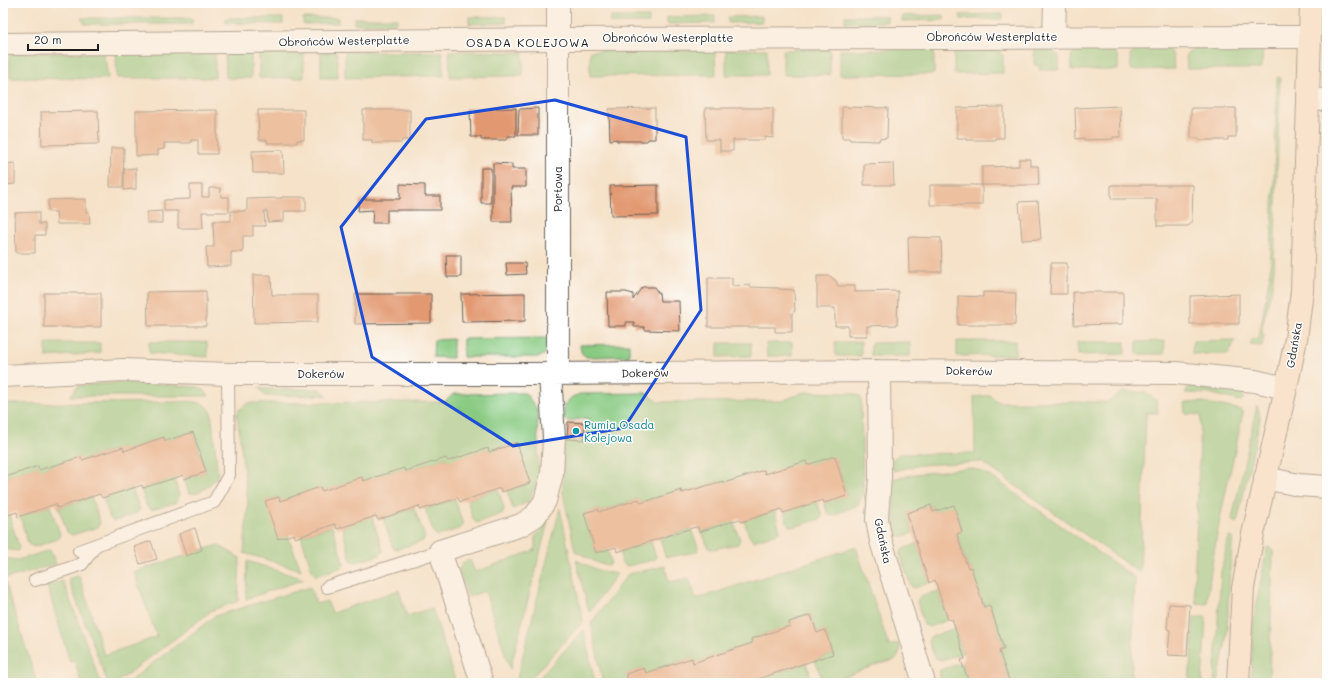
<svg xmlns="http://www.w3.org/2000/svg" width="1330" height="686" font-family="Mali,sans-serif">
  <rect width="100%" height="100%" fill="#fff"/>
  <filter id="ink" filterUnits="userSpaceOnUse"><feTurbulence type="fractalNoise" baseFrequency=".025" numOctaves="2"/><feDisplacementMap in="SourceGraphic" scale="8" xChannelSelector="R" yChannelSelector="G"/><feConvolveMatrix kernelMatrix="1 2 1 2 8 2 1 2 1" color-interpolation-filters="sRGB"/></filter>
  <filter id="wash" filterUnits="userSpaceOnUse"><feTurbulence type="fractalNoise" baseFrequency=".012" numOctaves="4" result="noise"/><feDisplacementMap in="SourceGraphic" scale="16" xChannelSelector="R" yChannelSelector="G"/><feGaussianBlur stdDeviation="0.9" result="paint"/><feColorMatrix in="noise" values="0 0 0 0 0 0 0 0 0 0 0 0 0 0 0 0 0 1.4 0 .05"/><feComposite in="paint" operator="in"/></filter>
  <g filter="url(#wash)">
    <rect width="100%" height="100%" fill="#f5e2c9"/>
    <path fill="#89ca82" stroke="#52734f" d="M1003,14v5h-42l-1,-4z
      M944,15v5l-42,1v-5z
      M715,16v7l-48,1v-7z
      M762,16v6l-34,1v-6z
      M845,16h42v6h-42z
      M469,17h37v6l-37,1z
      M610,17h39v6h-39z
      M81,18h111v6h-107z
      M226,18h57v6l-57,-1z
      M303,18h35v5l-35,1z
      M354,18h43v5l-43,1z
      M1263,47l-1,19 -3,3h-72l-1,-14 8,-7z
      M1034,48l18,1 7,7v14h-19l-1,-4 -5,-2z
      M1079,48h31l8,8v14h-46l-1,-14z
      M1139,48h28l6,8 1,13 -43,1 -1,-15z
      M767,49v26h-41v-25z
      M830,49v26h-47v-25z
      M934,49v25l-94,1v-25z
      M954,49h43l6,7v17l-49,1z
      M611,50h104l1,25 -126,1v-25z
      M449,51l74,1v24l-73,1z
      M215,52v26h-98l-1,-25z
      M225,52h26v26h-25z
      M259,52h45v26h-45z
      M321,52h16l1,26h-17z
      M345,52h97l2,24 -99,2z
      M11,53h92l3,11 2,15 -98,-1 -1,-21z
      M1280,77l-6,192 -2,18 -10,40v4l2,5 -2,10 -12,-1 2,-6 7,-1 11,-64 4,-91 3,-105z
      M549,338c-1,9 0,16 -10,19h-76v-18z
      M453,339v19l-20,-1 1,-17z
      M1235,340l-6,14h-37l1,-13z
      M957,341h58v14l-58,1z
      M1165,341l-1,13h-27v-12z
      M149,342h58l1,15 -59,-4z
      M835,342h26v14h-25z
      M910,342v14h-39v-13z
      M1077,342h48v12l-47,1z
      M46,343h54v10l-54,4z
      M718,343h33v13l-33,1z
      M766,343h26v13h-25z
      M629,344v12l-42,1c-6,-3 -6,-5 -7,-12z
      M126,382l72,5 6,3 5,6h-139l8,-10z
      M1194,385c17,2 34,3 50,8l-1,6 -2,2 -29,-7 -27,-1 4,-6z
      M259,387l4,2h58l6,6 -61,1 -3,-2z
      M804,392l47,1 6,2 4,3 2,96 -5,11 -26,11 -4,-2 -4,-11 23,-8 -12,-38 -28,8 -42,9 -1,-3 -40,12 -1,-2 -41,12 -1,-3 -40,13 -2,-4 -40,13 -1,-3 -14,4 12,40 11,-4 4,12 -1,4 -10,-1 -25,-13 -12,-58v-52l24,1 1,-24 -21,3 -3,-1v-15l8,-8 8,-3 66,-1 12,9 124,-1z
      M1122,392h22l12,8 2,13h-12l-6,158h-3l-155,-109 -63,3 -26,6 -1,-11 7,-6 76,-1 -1,-56 16,-2 8,7h110z
      M525,393l12,16 2,69 -11,24 -15,7 -6,-18 23,-8 -14,-40 -27,9 -41,9 -2,-3 -41,13 -1,-3 -41,13 -1,-3 -40,13 -2,-3 -40,13 -2,-4 -12,4 22,35 13,34 -57,-17 4,-50 -11,-88 2,-5 9,-7 197,-1 8,-8z
      M168,402c15,0 34,-4 43,9l7,64c-6,8 -18,21 -29,18l-5,-14 22,-7 -13,-40 -28,9 -1,-4 -40,14 -2,-4 -40,13 -2,-3 -41,13 -1,-4 -35,12v-74z
      M1203,402l38,8 2,3c-13,63 -30,126 -36,191l-11,-1 -2,-15 7,-173 -16,-1 -1,-11z
      M1257,406l2,5 1,8 -23,104 -5,-2v-2z
      M968,468l10,2 14,7 143,101 -4,105h-121l-11,-32 5,-2 -14,-44 -6,2 -13,-40 -3,1 -11,-34 5,-3 -8,-25 -21,6 -2,-7 -24,8 6,20 -12,4 -5,-2 -4,-56 24,-5z
      M174,478l5,18 -2,6 -25,8 -5,-3 -6,-18z
      M132,488l8,22 -3,3 -23,8 -4,-3 -7,-21z
      M498,489l6,19 -1,5 -26,10 -4,-3 -6,-20z
      M91,497l9,25 -2,5 -26,8 -5,-3 -8,-24z
      M455,499l8,26 -2,3 -23,8 -4,-3 -9,-24z
      M817,502l5,13 -1,4 -28,8 -5,-2 -4,-13z
      M50,506l10,28 -2,5 -24,8 -6,-3 -8,-28z
      M414,508l11,29 -2,4 -26,8 -4,-1 -10,-30z
      M560,508l23,113 -47,52 -11,10h-9z
      M775,511l5,21 -26,9 -5,-5 -5,-15z
      M9,515l10,32 -1,4 -15,-2v-32z
      M372,517l11,34 -3,4 -24,7 -5,-2 -9,-33z
      M733,521l7,18 -2,5 -26,5 -4,-1 -6,-17z
      M548,522l-38,147 -25,-78 -17,6 -9,-27 4,-8 7,-2 5,12 60,-22v-13z
      M332,526l12,39 -2,2 -26,9 -3,-3 -12,-37z
      M691,529l7,18 -1,5 -29,5 -3,-1 -5,-17z
      M1229,537l4,1 -3,29 -3,67 -9,49h-4l7,-111z
      M651,542l5,15 -2,3 -27,6 -5,-3 -2,-11z
      M917,544l12,39 -15,5 -3,-2 -11,-32 3,-5z
      M218,545l22,13 -2,43 -28,10v1l-94,71h-8l-40,-104 11,-4 25,80 53,-18 -23,-65z
      M856,547l33,99 10,-3 1,6 -1,6 -4,5 -19,5 -49,18 -4,-1 -8,-22 18,-6 -8,-24 -8,3 -6,-18 -22,7 1,4 -39,13 1,4 -59,20 -2,-5 -45,15 -2,-5 -17,6 2,9h-26l-12,-60 37,-49 37,-8 4,16 20,-4 7,21z
      M1267,547l4,1 2,4 -4,131h-18l2,-59z
      M50,550l6,14 -52,15 33,104h-34v-125l15,2z
      M576,560l22,10 19,4 -28,38z
      M247,561l57,18 -58,20z
      M63,581l38,102h-20l-6,-22 -5,1 -23,-76z
      M310,587l6,17 11,-3 5,12 67,-23 8,26 25,-8 24,75h-329l88,-67z
      M938,591l10,29 -19,7 -5,-2 -7,-24 4,-5z
      M1194,617h12l-4,66h-13z
      M955,628l8,25 -22,7 -6,-2 -6,-16 1,-5z
      M584,630l11,53h-61z
      M806,663l7,20h-44l-2,-7z
      M962,663l7,20h-27l-2,-6v-7z"/>
    <g id="blocks">
      <path fill="#e29870" d="M1120,106l1,31h-8v2l-29,1v-2l-8,1 -1,-31z
        M842,107l46,1 -1,30 -8,1v2l-29,-1 -1,-2h-7z
        M1004,107v31h-9v2h-29v-2h-9v-30z
        M516,108v28h-9v4h-26v-3h-10l-1,-28z
        M538,108v27h-20l1,-26z
        M655,108v31h-7l-1,2h-30v-2l-7,1 -1,-31z
        M705,108h68v30l-8,-1v3h-32v11h-13v-11h-14z
        M1191,108h45v29h-8v3h-29v-2h-8z
        M217,110v44h-19v-14h-7v3h-27v6l-6,1v5l-22,1v-45z
        M258,110h46v30h-7v3h-30v-3h-8z
        M363,110h47v30h-8l-1,3h-29v-3h-9z
        M98,111l1,33 -57,1 -1,-33z
        M111,148h13l-1,39h-13z
        M283,150l1,23h-31l-1,-22z
        M1019,159h11v7h8l1,19h-57v20h-52v-20h52v-18l37,-1z
        M15,163v21l-11,1v-21z
        M493,163l19,1v5h14v18h-15l1,35h-19z
        M893,163l1,22h-30v-21z
        M136,168v21l-12,1v-21z
        M481,168h10v35h-10z
        M400,184l25,1v11h15v14h-53v13h-15l1,-13 -15,1 1,-12h41z
        M190,185h12v12h7v-9h11l1,9h8v15h-27l1,16h-25v-17h-14v-11l26,-1z
        M658,185v30l-47,1 -1,-30z
        M1111,185h82l-1,38 -4,3h-31v-27h-46z
        M282,197h24v14h-22v10l-16,1 -1,-11h-3l1,15h-12v10h-10v16h-12v14l-24,1 -1,-20h8l-1,-26h18v-10h16v-12l35,-1z
        M86,199v13h3l1,12h-33l-1,-12h-8v-12z
        M1038,201l3,38 -19,1 -3,-38z
        M162,211v12h-15v-11z
        M39,212v12h6v11h-10v18h-19l-1,-40z
        M908,237l33,1 1,34h-33z
        M446,255h15v22h-14z
        M506,263h19l1,11 -19,1z
        M1051,263h16v31h-17z
        M253,275h18l1,20h46v27l-64,1z
        M817,276h13l7,6v4h18v6l43,-1 -1,34 -30,1v10h-19v-10h-13v-18h-18z
        M708,278h24v8l18,-1v2l29,1v1l15,1 1,21 -3,2v19h-17v-5h-67z
        M642,287h12l5,7 1,7h19l1,30 -35,-1 -1,-3h-10v-5h-8v4h-18l-1,-34h19l7,2v6z
        M206,291v35h-58l-1,-34z
        M983,292l33,1 -1,32h-57v-29l25,1z
        M1073,292h50v32l-49,1z
        M44,293h57v34h-57z
        M525,293v28l-63,1 -1,-28z
        M355,294h76v29l-76,1z
        M1239,294v30h-49v-28z
        M568,422l17,1 -1,17 -17,-1z
        M193,432l13,40 -22,7 -1,-4 -5,2 -35,11 -1,-3 -40,13 -2,-4 -43,14 -1,-4 -38,13 -1,-5 -14,5v-39l35,-12 1,4 42,-13 1,3 41,-13 1,4 40,-14 1,4z
        M517,443l13,40 -28,9 -2,-4 -40,14 -2,-4 -38,12 -1,-4 -41,14 -2,-4 -39,13 -2,-5 -40,14 -1,-4 -16,5 -13,-38 14,-4 1,4 40,-14 2,4 40,-14 1,4 41,-13 1,3 41,-13 2,3 40,-13 1,4z
        M835,456l12,40 -23,7 -1,-3 -40,13 -2,-4 -2,1 -38,12 -1,-3 -41,13 -1,-5h-3l-78,25 -1,-5 -20,6 -12,-40 14,-4 1,3 40,-13 2,4 40,-13 1,3 41,-12 1,2 40,-13 1,4 41,-13 1,4z
        M931,505l2,7 21,-7 8,27 -5,2 8,26 3,8 3,-1 13,40 5,-2 2,4 13,40 -5,2 11,32h-41l-8,-23 4,-1 -13,-40 -4,1 -13,-40 -6,3 -22,-70z
        M195,528l7,22 -16,6 -7,-22z
        M151,541l6,18 -17,5 -6,-17z
        M1169,604l21,1 -3,51 -19,-1 2,-25 -3,-1z
        M811,615l6,18 8,-3 8,24 -75,25 1,4h-130l-3,-9 18,-6 2,5 46,-15 1,5 59,-20 -1,-4 39,-13 -1,-4z"/>
    </g>
  </g>
  <g filter="url(#ink)">
    <use href="#blocks" fill-opacity="0" stroke="#686159" stroke-width="1"/>
    <g fill="none" stroke-linecap="round" stroke-linejoin="round">
      <g stroke="#686159" stroke-width="14">
        <path id="service" d="M79,551l135,-49 15,-27 -1,-101
          M35,580l47,-16 14,-19
          M327,587l113,-36"/>
      </g>
      <g stroke="#686159" stroke-width="24">
        <path id="minor" d="M558,3v371
          M1054,37l1,-34
          M1309,99l18,1
          M879,371l1,106 -3,42 4,22 43,142
          M3,376l121,-6 104,4h322l329,-3 297,2 79,8 31,7
          M1265,478l34,7 28,2
          M482,683l-42,-132 81,-26 14,-9 10,-15 7,-27 2,-36 -4,-64"/>
      </g>
      <g stroke="#686159" stroke-width="24">
        <path id="tertiary" d="M3,44l555,-5 751,-2"/>
      </g>
      <g stroke="#686159" stroke-width="24">
        <path id="secondary" d="M1238,683l5,-95 10,-54 33,-146 10,-49 6,-48 9,-288"/>
      </g>
      <use href="#service" stroke="#fff" stroke-width="12"/>
      <use href="#minor" stroke="#fff" stroke-width="22"/>
      <use href="#tertiary" stroke="#fff" stroke-width="22"/>
      <use href="#secondary" stroke="#fce5d0" stroke-width="22"/>
    </g>
  </g>
  <path d="M0 0H1330V686H0ZM555,100l131,37 15,173 -77,118 -111,18 -141,-89 -31,-130 85,-108z" fill="#f5e2c9" fill-opacity=".55" fill-rule="evenodd"/>
  <path fill="none" stroke="#1d4ed8" stroke-width="3" stroke-linejoin="round" d="M555,100l131,37 15,173 -77,118 -111,18 -141,-89 -31,-130 85,-108z"/>
  <circle fill="#0f9aa8" stroke="#fff" stroke-width="1.5" cx="576" cy="431" r="4"/>
  <g text-anchor="middle" stroke-width="3" stroke-linejoin="round" paint-order="stroke">
    <g font-size="11" fill="#1c1c1c" stroke="#fff">
      <text x="992" y="41">Obrońców Westerplatte</text>
      <text x="668" y="42">Obrońców Westerplatte</text>
      <text transform="translate(344 41) rotate(-1)" y="4">Obrońców Westerplatte</text>
      <text transform="translate(558 189) rotate(-90)" y="4">Portowa</text>
      <text transform="translate(1294 345) rotate(-80)" y="4">Gdańska</text>
      <text transform="translate(969 371) rotate(1)" y="4">Dokerów</text>
      <text transform="translate(645 373) rotate(-1)" y="4">Dokerów</text>
      <text x="321" y="378">Dokerów</text>
      <text transform="translate(883 541) rotate(78)" y="4">Gdańska</text>
    </g>
    <g font-size="11" fill="#0d838f" stroke="#fff" text-anchor="start">
      <text x="584" y="429">Rumia Osada<tspan x="584" dy="13">Kolejowa</tspan></text>
    </g>
    <g font-size="12" letter-spacing="1" fill="#1c1c1c" stroke="#fff">
      <text x="528" y="47">OSADA KOLEJOWA</text>
    </g>
  </g>
  <rect width="1330" height="686" fill="none" stroke="#fff" stroke-width="16"/>
  <path d="M28 44v6h70v-6" fill="none" stroke="#1c1c1c" stroke-width="2"/>
  <text x="34" y="44" font-size="12" fill="#1c1c1c" stroke="#ffffff" stroke-width="3" paint-order="stroke">20 m</text>
</svg>
